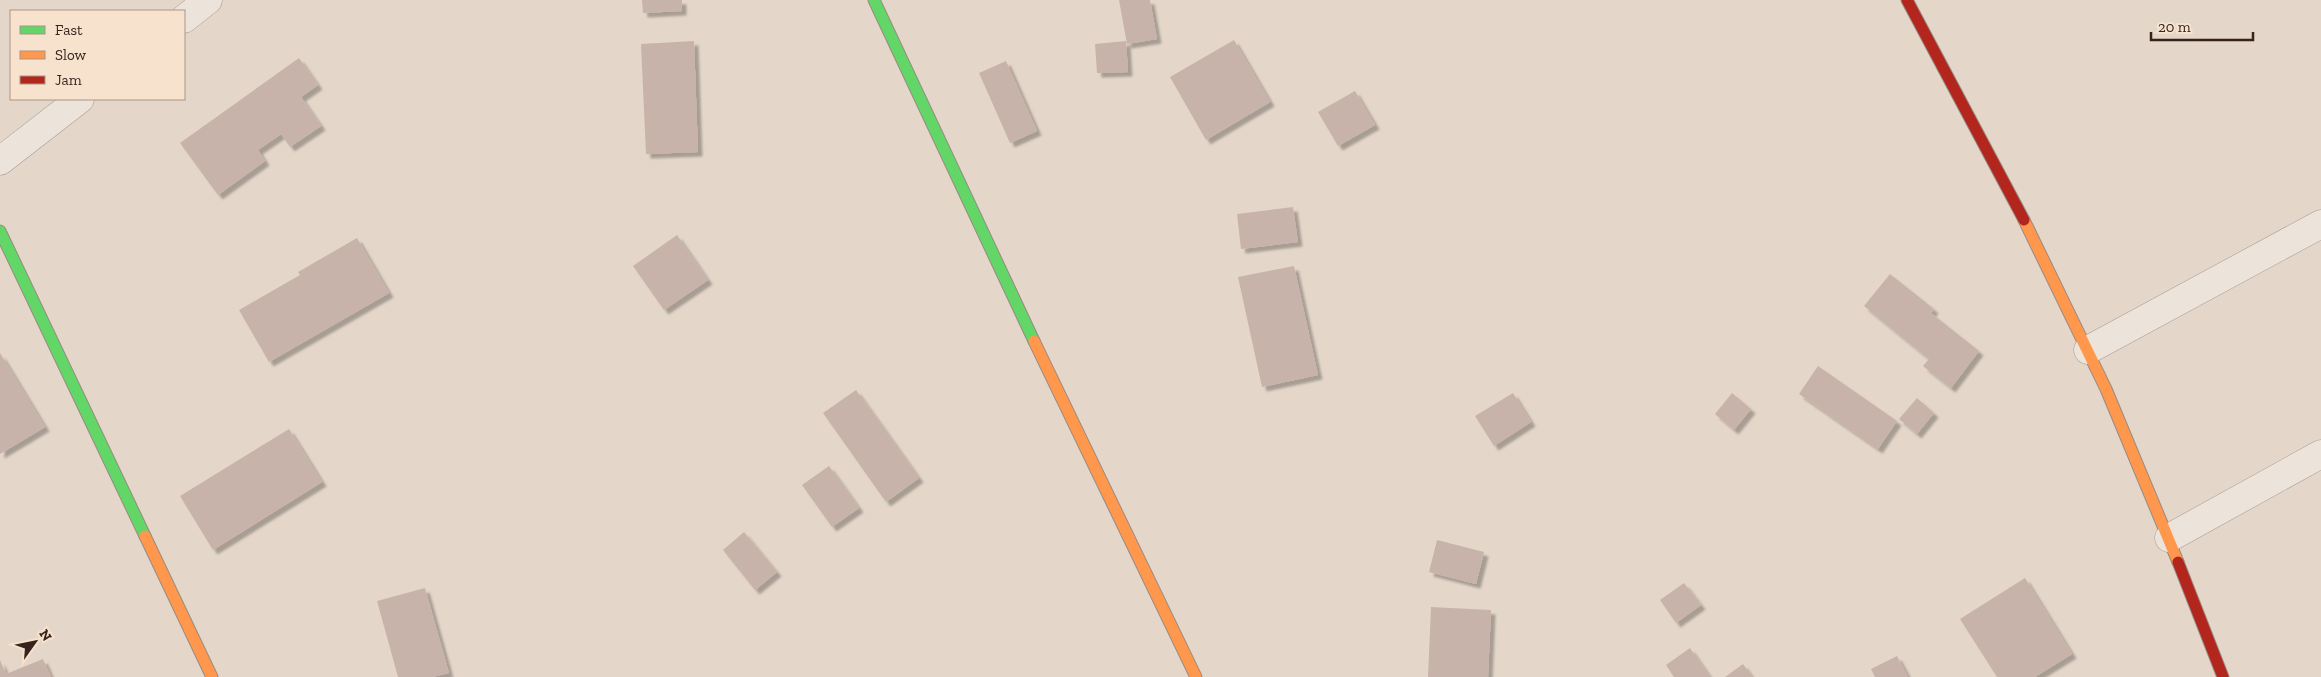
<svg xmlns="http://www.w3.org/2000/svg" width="2321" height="677" font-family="'Zilla Slab',serif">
  <defs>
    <filter id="shadow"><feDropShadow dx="4.5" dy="4.5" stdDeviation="1" flood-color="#0004"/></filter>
  </defs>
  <rect width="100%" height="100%" fill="#e4d6c9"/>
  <path fill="#c8b3aa" filter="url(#shadow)" d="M642,0h40v11l-39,2z
    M1119,0h31l7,39 -30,5z
    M1234,40l36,62 -64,38 -36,-63z
    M694,41l4,111 -52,2 -5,-110z
    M1126,41l2,31 -31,1 -2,-29z
    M299,58l19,27 -17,12 20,29 -31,21 -9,-13 -23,16 7,11 -47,34 -38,-52z
    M1006,61l31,70 -27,12 -31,-70z
    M1355,91l20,34 -37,21 -20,-34z
    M1293,207l5,35 -57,7 -4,-35z
    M677,235l31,45 -44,30 -31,-44z
    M357,238l32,55 -120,69 -30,-52 61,-35 -2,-3z
    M1294,266l24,109 -56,12 -24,-110z
    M1890,274l44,35 -3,4 48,38 -28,37 -28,-22 6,-7 -65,-53z
    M0,353l45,74 -45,27z
    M1818,366l79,55 -19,28 -79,-55z
    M856,390l63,88 -33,24 -63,-89z
    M1513,393l18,29 -37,24 -19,-30z
    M1732,393l19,16 -17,21 -19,-16z
    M1917,398l17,15 -17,21 -18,-15z
    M289,429l33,53 -109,68 -33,-54z
    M829,466l30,42 -27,19 -30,-42z
    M744,532l33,40 -22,18 -32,-40z
    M1437,540l47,12 -8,32 -47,-12z
    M2025,578l47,76 -37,23h-38l-37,-58z
    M1684,583l17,22 -25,18 -16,-23z
    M425,588l24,85 -17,4h-34l-21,-76z
    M1431,607l60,3 -3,67h-60z
    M1690,648l20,29h-36l-8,-12z
    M1897,656l11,21h-33l-4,-8z
    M43,659l8,18h-51v-17l6,14z
    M1743,664l9,13h-27z"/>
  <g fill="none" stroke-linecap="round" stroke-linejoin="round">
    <g stroke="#a99c93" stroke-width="29">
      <path id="street" d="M184,19l24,-19
        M0,161l80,-62
        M2088,350l233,-126
        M2169,538l152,-84"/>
    </g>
    <g stroke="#988b83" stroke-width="13">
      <path id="fast" d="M874,0l160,341
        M0,231l145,305"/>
    </g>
    <g stroke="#988b83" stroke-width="13">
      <path id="slow" d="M2024,220l82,169 72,173
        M1034,341l162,336
        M145,536l67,141"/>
    </g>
    <g stroke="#988b83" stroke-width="13">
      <path id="jam" d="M1907,0l117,220
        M2178,562l45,115"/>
    </g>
    <use href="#street" stroke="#ece3db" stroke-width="28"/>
    <use href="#fast" stroke="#63d668" stroke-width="11"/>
    <use href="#slow" stroke="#ff974d" stroke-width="11"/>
    <use href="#jam" stroke="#b3261e" stroke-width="11"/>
  </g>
  <rect x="10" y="10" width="175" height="90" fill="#f6e2cd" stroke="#aa9686"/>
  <rect x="20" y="26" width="25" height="8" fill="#63d668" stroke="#aa9686"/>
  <text x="55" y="35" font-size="15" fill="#37231b">Fast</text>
  <rect x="20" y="51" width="25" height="8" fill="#ff974d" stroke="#aa9686"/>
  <text x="55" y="60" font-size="15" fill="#37231b">Slow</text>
  <rect x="20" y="76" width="25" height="8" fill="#b3261e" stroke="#aa9686"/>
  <text x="55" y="85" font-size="15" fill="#37231b">Jam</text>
  <g transform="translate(35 642) rotate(57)" stroke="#f6e2cd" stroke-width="4" paint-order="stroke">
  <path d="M0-4L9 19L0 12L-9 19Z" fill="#37231b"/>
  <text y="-8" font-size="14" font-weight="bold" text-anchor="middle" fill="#37231b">N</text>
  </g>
  <path d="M2151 32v8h102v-8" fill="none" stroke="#37231b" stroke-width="2.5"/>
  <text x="2158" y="32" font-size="15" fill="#37231b" stroke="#f6e2cd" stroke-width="4" paint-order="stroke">20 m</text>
</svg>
